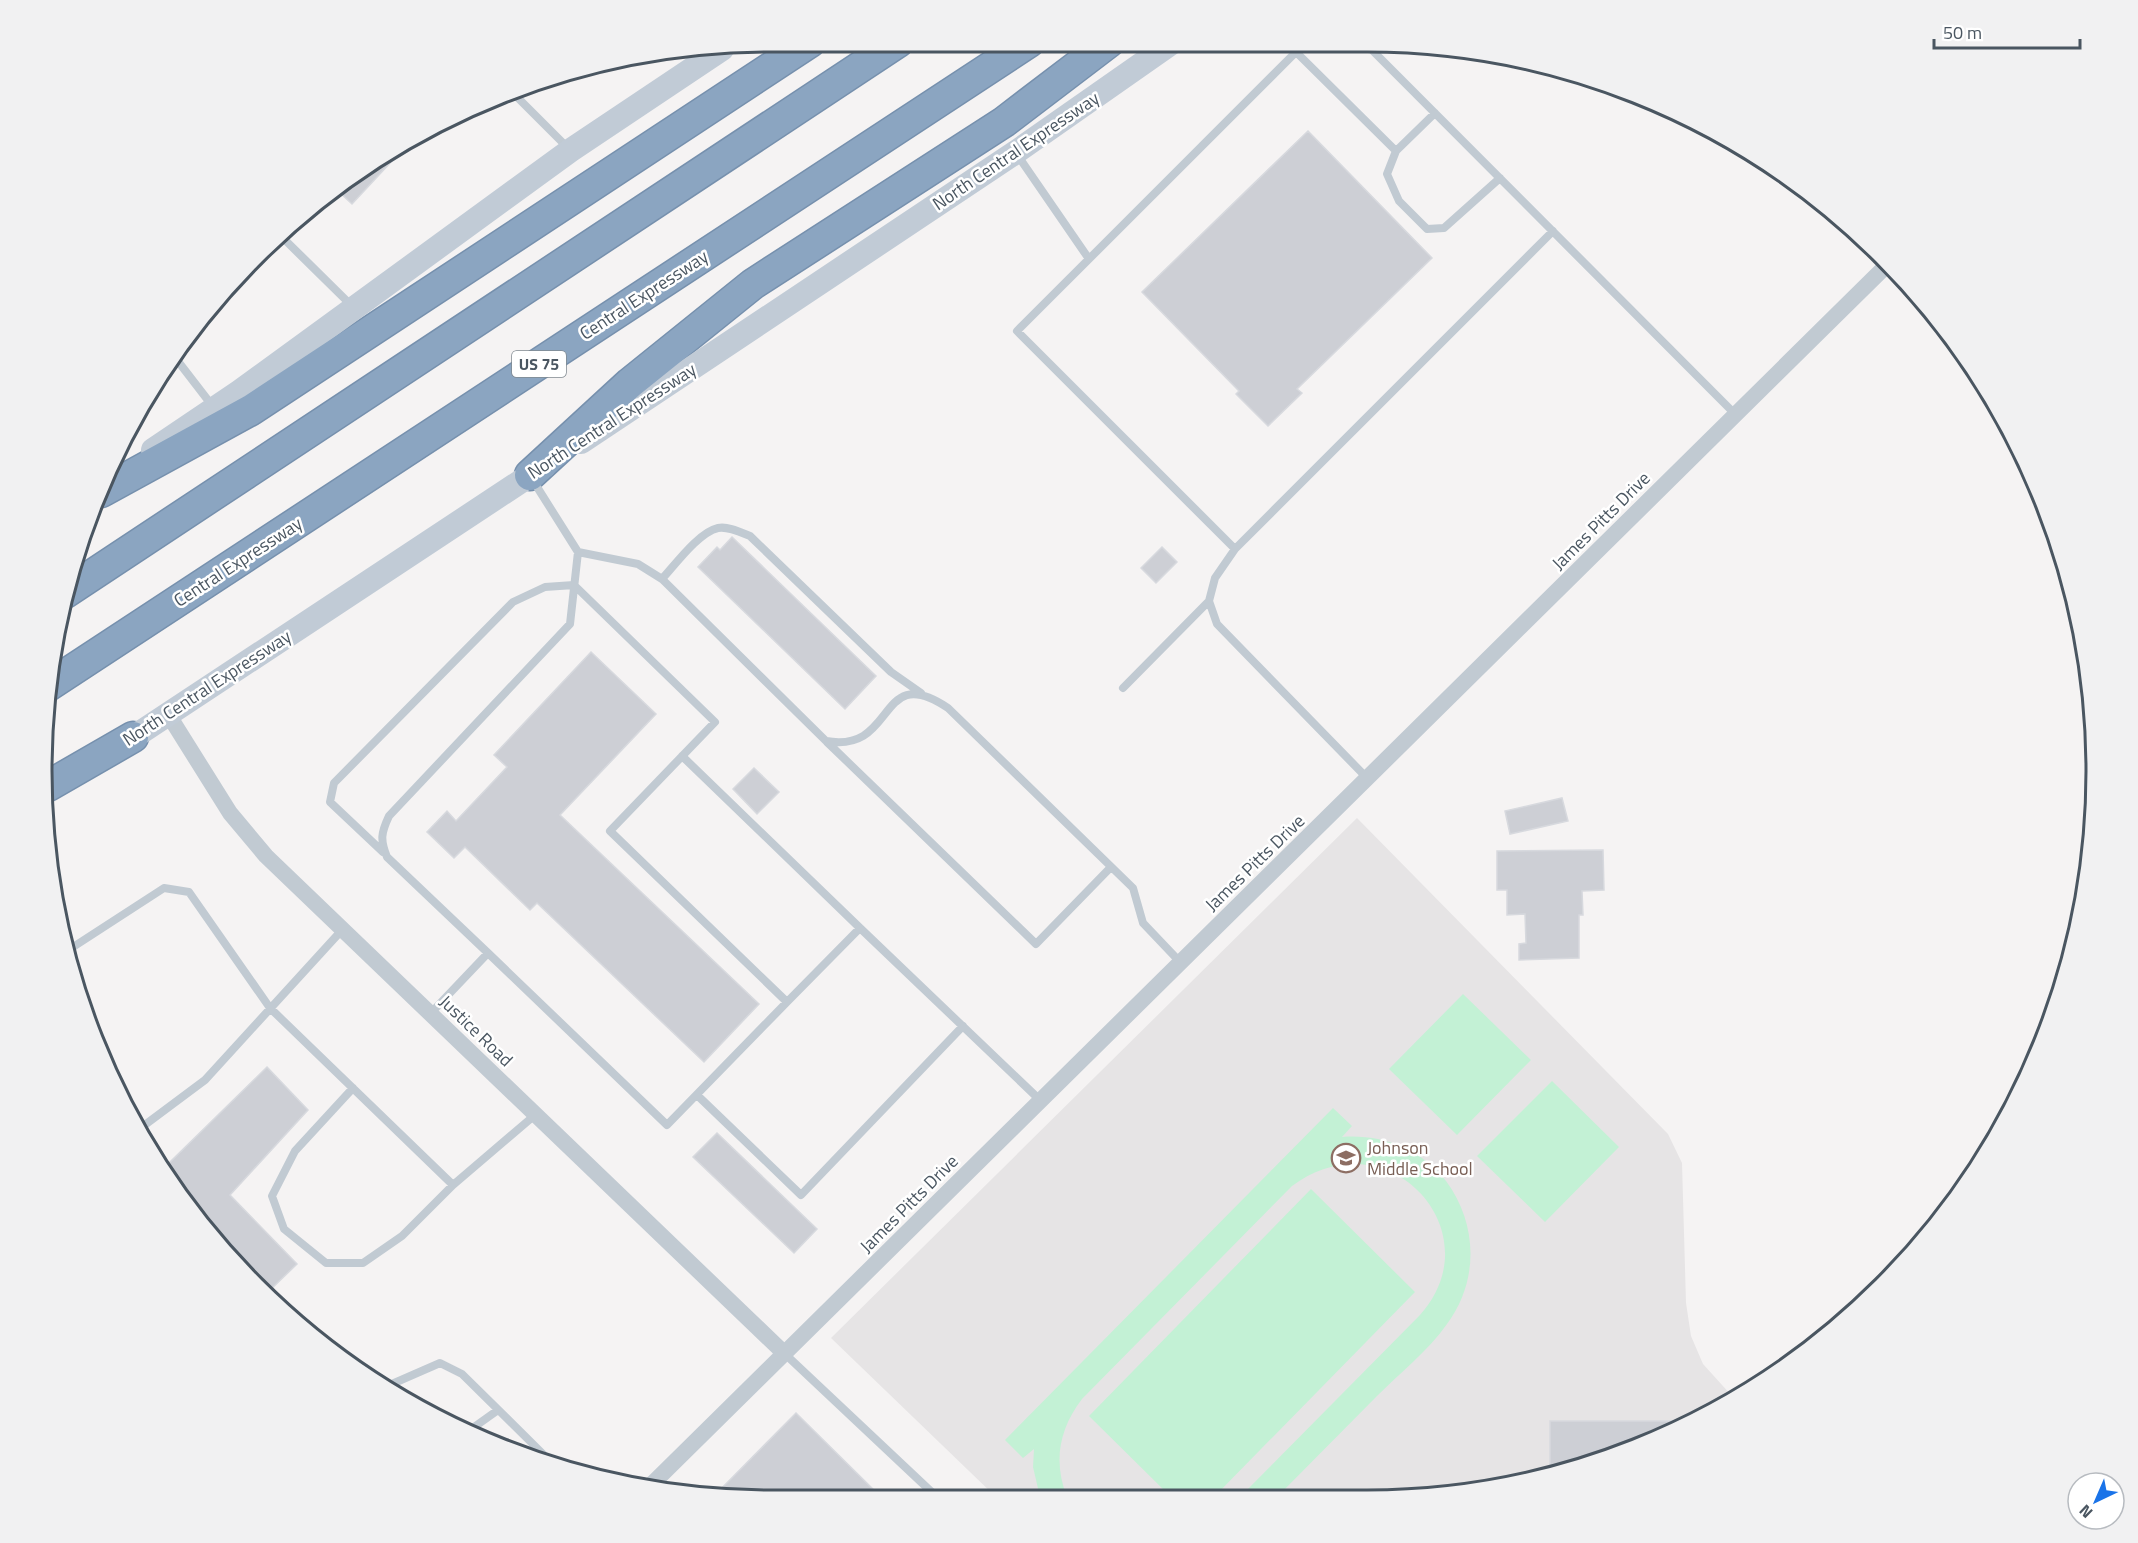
<svg xmlns="http://www.w3.org/2000/svg" width="2138" height="1543" font-family="'Titillium Web',sans-serif">
  <rect width="100%" height="100%" fill="#f5f3f3"/>
  <path fill="#e6e4e5" d="M1357,818l311,316 14,29 4,140 5,33 12,28 29,32 -86,49 -184,50 -465,3 -166,-160z"/>
  <path fill="#c3f1d5" d="M1463,994l68,66 -74,75 -68,-66z
    M1552,1081l67,66 -74,75 -68,-66z
    M1333,1108l19,18 -10,11c40,-3 79,12 104,44 32,43 33,100 1,143 -19,27 -47,49 -70,72 -33,33 -66,67 -99,100h-37l179,-181c75,-84 -33,-200 -128,-129l-210,213c-23,30 -29,63 -15,98h-27l-7,-30 1,-18 -11,9 -18,-18z
    M1311,1189l104,103 -200,204 -44,1 -82,-81z"/>
  <path fill="#cdcfd5" stroke="#d7d9de" stroke-width="1.5" d="M1308,131l124,127 -135,131 5,4 -34,33 -32,-32 3,-3 -97,-99z
    M403,145l2,2 -53,57 -15,-14 29,-25z
    M732,537l144,139 -31,33 -147,-142 19,-20 3,3z
    M1162,547l15,15 -21,21 -15,-15z
    M591,652l65,62 -96,101 199,189 -55,58 -167,-159 -7,7 -65,-63 -11,11 -27,-26 20,-21 9,10 51,-54 -13,-12z
    M754,768l25,24 -22,22 -24,-25z
    M1562,798l6,23 -58,13 -5,-23z
    M1603,850l1,40 -22,1 1,24h-4v43l-60,2v-16l7,-1 -1,-29 -18,1v-25h-10v-39z
    M267,1067l41,43 -78,85 67,69 -31,30 -73,-78 -28,-49z
    M717,1133l100,96 -23,24 -101,-96z
    M796,1413l86,85h-170z
    M1550,1421h139l-43,24 -96,26z"/>
  <g fill="none" stroke-linecap="round" stroke-linejoin="round">
    <g stroke="#7690ad" stroke-width="33">
      <path id="motorway" d="M530,475l100,-92 123,-99 251,-162 105,-80
        M101,492l150,-82 559,-368
        M65,593l833,-551
        M48,686l981,-644
        M48,786l85,-49"/>
    </g>
    <path stroke="#c1cad2" stroke-width="8" d="M1364,42l372,373
      M1296,52l100,99
      M511,91l57,57
      M1435,113l-39,38 -9,23 12,27 28,28 17,-1 56,-50
      M1016,153l73,106
      M283,238l70,69
      M177,360l37,48
      M532,479l46,73
      M1235,549l-218,-218 289,-289
      M662,579c13,-14 37,-47 56,-51 10,-2 22,4 32,8l141,136 30,21
      M1123,688l86,-87
      M827,742l209,202 75,-77
      M1367,778l-150,-154 -8,-23 6,-23 20,-29 318,-318
      M383,852l-53,-50 4,-19 179,-181 32,-15 29,-2 141,137 -105,109 177,171 73,-74 -178,-172
      M860,928l181,173
      M70,949l94,-61 25,4 81,116 183,177 -51,51 -39,27h-37l-42,-34 -12,-33 23,-45 58,-63
      M488,953l179,172 120,-123
      M430,1014l58,-61 -101,-96c-7,-17 -6,-24 2,-41l181,-192 8,-72 60,12 24,15 164,162c72,13 50,-81 122,-33l185,180 10,35 38,40
      M697,1095l104,100 162,-169
      M142,1127l63,-47 137,-150
      M453,1185l82,-70
      M785,1354l153,144
      M385,1387l55,-24 22,11 91,90
      M470,1430l28,-20"/>
    <path stroke="#c1cad2" stroke-width="16" d="M168,714l62,99 36,43 519,498
      M649,1487l1238,-1222"/>
    <path stroke="#c1cbd6" stroke-width="24" d="M581,442l435,-290 157,-110
      M153,450l86,-58 332,-242 151,-101
      M120,746l424,-280"/>
    <use href="#motorway" stroke="#8ba5c1" stroke-width="30"/>
  </g>
  <defs>
    <g id="school-ring" transform="scale(1.5)"><circle r="9.5" fill="#fff" stroke="#8d6e63" stroke-width="1.5"/><path d="M0-5L7-2L0 1L-7-2ZM-4 1L0 2.5L4 1V4Q0 6-4 4Z" fill="#8d6e63"/></g>
  </defs>
  <g fill-rule="evenodd">
    <use href="#school-ring" x="1346" y="1158"/>
  </g>
  <g text-anchor="middle" stroke-width="5" stroke-linejoin="round" paint-order="stroke">
    <rect fill="#fff" stroke="#808990" stroke-width="1.5" x="512" y="351" width="54" height="26" rx="4.5"/>
    <g font-size="16" font-weight="bold" fill="#4a5661">
      <text x="539" y="370">US 75</text>
    </g>
    <g font-size="18" fill="#4a5661" stroke="#fff">
      <text transform="translate(1016 151) rotate(-34)" y="6">North Central Expressway</text>
      <text transform="translate(644 295) rotate(-33)" y="6">Central Expressway</text>
      <text transform="translate(612 421) rotate(-33)" y="6">North Central Expressway</text>
      <text transform="translate(1601 521) rotate(-45)" y="6">James Pitts Drive</text>
      <text transform="translate(238 562) rotate(-33)" y="6">Central Expressway</text>
      <text transform="translate(207 688) rotate(-33)" y="6">North Central Expressway</text>
      <text transform="translate(1255 863) rotate(-44)" y="6">James Pitts Drive</text>
      <text transform="translate(476 1031) rotate(44)" y="6">Justice Road</text>
      <text transform="translate(909 1204) rotate(-45)" y="6">James Pitts Drive</text>
    </g>
    <g font-size="18" fill="#785e54" stroke="#fff" text-anchor="start">
      <text x="1367" y="1154">Johnson<tspan x="1367" dy="21">Middle School</tspan></text>
    </g>
  </g>
  <path d="M0 0H2138V1543H0ZM771 52H1367A719 719 0 0 1 2086 771V771A719 719 0 0 1 1367 1490H771A719 719 0 0 1 52 771V771A719 719 0 0 1 771 52Z" fill="#f1f1f2" fill-rule="evenodd"/>
  <path fill="none" stroke="#4a5661" stroke-width="3" d="M771 52H1367A719 719 0 0 1 2086 771V771A719 719 0 0 1 1367 1490H771A719 719 0 0 1 52 771V771A719 719 0 0 1 771 52Z"/>
  <g transform="translate(2096 1501) rotate(224)"><circle r="28" fill="#ffffff" stroke="#b7bbc0" stroke-width="1.5"/>
  <path d="M0-4.5L10 22L0 15L-10 22Z" fill="#1a73e8"/>
  <text y="-9" font-size="16" font-weight="bold" text-anchor="middle" fill="#4a5661">N</text>
  </g>
  <path d="M1934 39v9h146v-9" fill="none" stroke="#4a5661" stroke-width="3"/>
  <text x="1943" y="39" font-size="18" fill="#4a5661" stroke="#ffffff" stroke-width="4.5" paint-order="stroke">50 m</text>
</svg>
